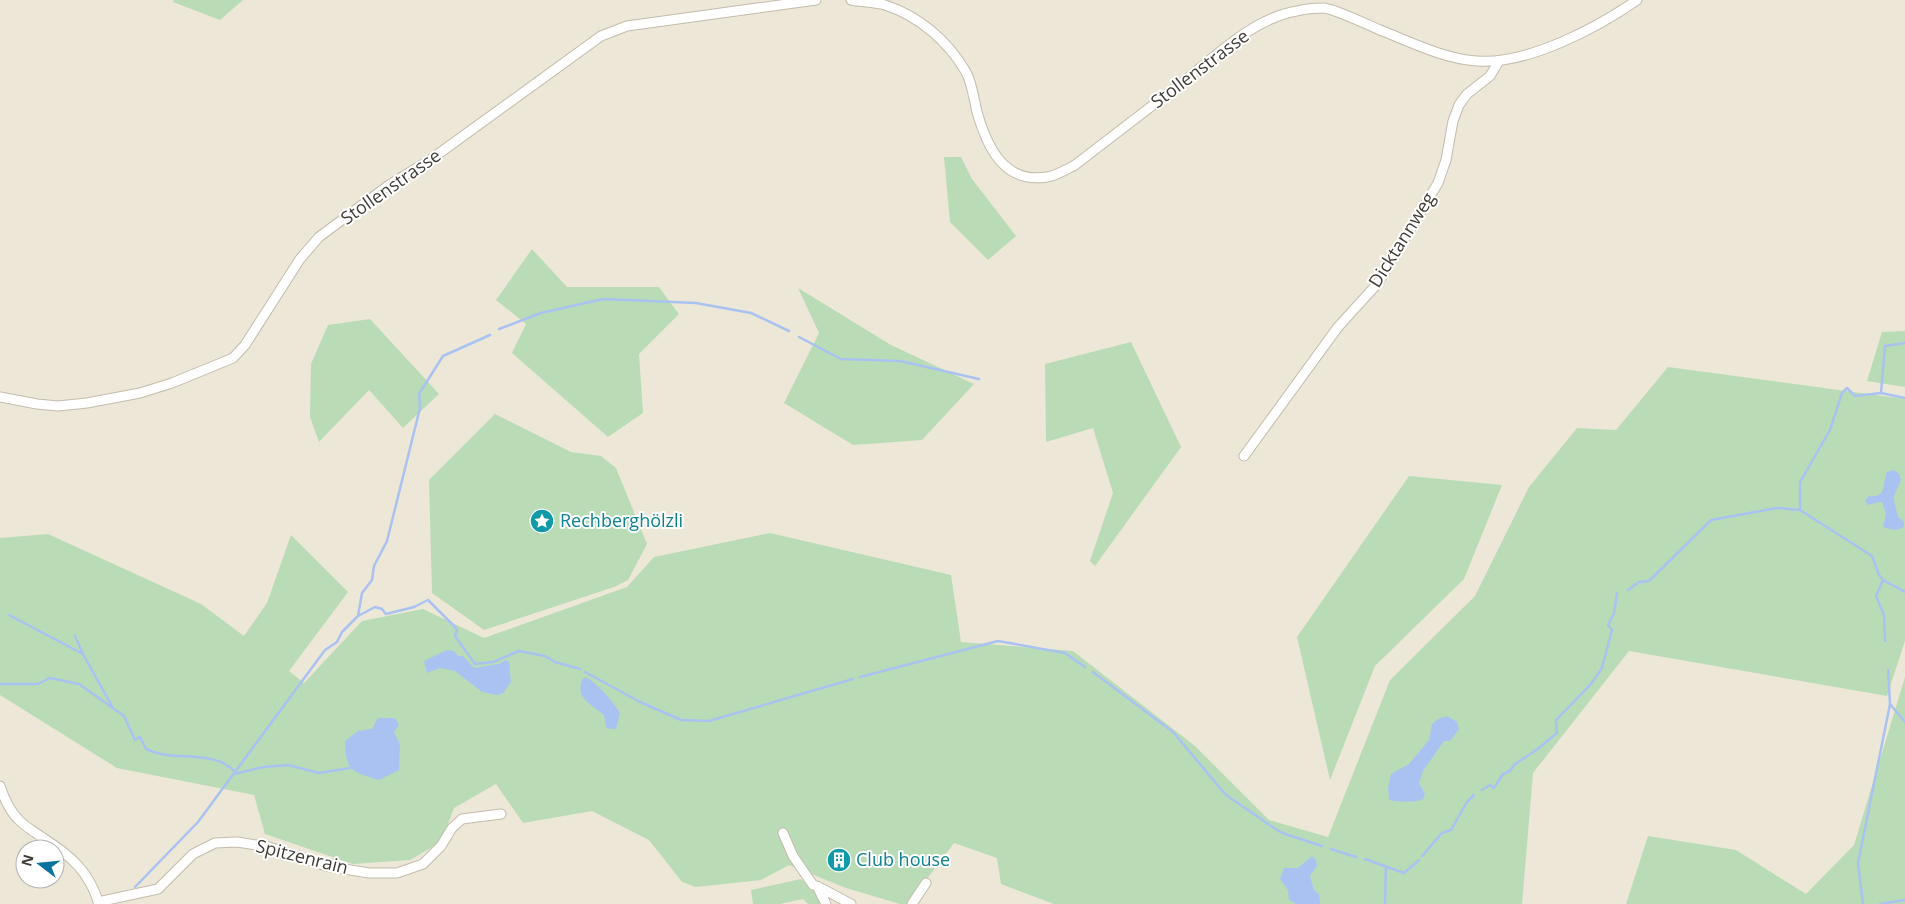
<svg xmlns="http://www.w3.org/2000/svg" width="1905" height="904" font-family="'Open Sans',sans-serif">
  <rect width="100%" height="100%" fill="#ede7d7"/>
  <path fill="#b9dcb6" d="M174,0h69l-23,20 -47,-18z
    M944,157h17l11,22 44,57 -28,24 -38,-38z
    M532,249l35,38h92l20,27 -40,40 4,59 -35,24 -96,-84 14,-29 -30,-24z
    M798,288l93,57 83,39 -52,56 -69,5 -69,-42 35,-70z
    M370,319l69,75 -36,34 -34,-38 -50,52 -9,-25 1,-53 17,-39z
    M1905,331v56l-38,-6 15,-49z
    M1131,342l50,105 -86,119 -5,-5 23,-68 -20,-65 -47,14 -1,-78z
    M1668,367l237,32v242l-18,55 -258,-45 -96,122 -11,131h-468l-53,-20 -4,-26 -43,-15 -46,61h-8l-54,-16 -57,-23 -28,15 -65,7 -14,-5 -33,-42 -57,-29 -69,12 -27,-39 -42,24 -13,34 -31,18 -57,4 -88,-30 -11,-39 -137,-27 -117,-73v-157l48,-4 153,70 43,32 23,-33 24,-68 57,57 -59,79 15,12 58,-62 61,-12 61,29 143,-51 27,-30 116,-24 181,42 10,67 112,9 122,95 74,74 59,17 62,-157 85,-84 54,-109 48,-59 39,2z
    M495,414l76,38 30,4 15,12 31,76 -19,36 -14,7 -130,43 -52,-37 -3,-113z
    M1409,476l93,9 -38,94 -89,87 -45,114 -33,-143z
    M1905,677v227h-279l22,-68 88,14 70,44 48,-49z
    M801,879l14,13 8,12h-15l-5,-5 -23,5h-27l-2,-14z"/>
  <path fill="#aac2f1" d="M1894,470l5,4 2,6 -7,16v4l4,17 6,5v5c-7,4 -13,3 -21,0l3,-13 -4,-12h-3l-11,3 -3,-4 4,-5c18,2 13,-12 18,-24z
    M447,650l7,1 4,5h5l11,12 25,-4 7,-4 3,2 2,20 -8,11 -6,2 -15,-3 -27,-21 -15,-3 -13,5 -3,-12z
    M586,677c15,10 24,21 34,36l-4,16h-6l-4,-2 -2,-12c-14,-12 -30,-17 -21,-37z
    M1447,716l10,6 2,7 -9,12h-6l-21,30 -4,12 6,11 -2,5c-7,4 -26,3 -34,1l-1,-12 3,-14 18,-10 20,-24 3,-16 6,-5z
    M378,718h17l4,7 -5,7 6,12 -1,26 -20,10c-28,-9 -33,-8 -34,-39l13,-10 14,-2z
    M1312,856l4,4 1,6 -7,10 4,14 5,4 1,10h-24l-7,-4 -1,-10 -8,-11 4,-11h14z"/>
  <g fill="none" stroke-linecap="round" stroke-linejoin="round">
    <path stroke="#aac2f1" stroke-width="2.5" d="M499,329l42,-16 62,-14 93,4 55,10 38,18
      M799,337l42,22 59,2 79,18
      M1881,393l24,5
      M1800,510v-28l30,-52 12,-37 5,-5 8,8 26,-3 4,-47 20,-3
      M1883,580l-7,16 8,19 1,26
      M1628,590l11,-8 10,-1 62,-61 66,-12 23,2 72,46 7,19 4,5 22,12
      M9,615l74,39
      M358,616l4,-23 10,-13 2,-14 13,-25 33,-133 -1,-14 24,-38 47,-21
      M75,636l8,18 30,54
      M585,672l55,30 41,18 28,1 144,-42
      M1093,672l80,60 53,63 38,26
      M860,677l138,-36 67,12 20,14
      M0,684h38l12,-6 29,6 45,32 11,24 5,-3 6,12c5,2 10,4 15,5 23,5 57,-2 74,18
      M1890,704l15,18
      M234,774l29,-7 25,-2 31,8 31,-5
      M1482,790l8,-5 4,3 9,-14 7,-3 4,-6 25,-17 18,-15 -1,-13 35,-36 11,-16 10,-38 -4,-5 6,-12 3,-20
      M1265,822l17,11 40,13
      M1331,849l25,8
      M1422,856l20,-23 9,-3 16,-28 7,-7
      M1365,859l39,14 15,-13
      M135,887l63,-65 127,-172 12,-8 5,-10 16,-16 17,-9 7,2 4,5 28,-7 14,-7 26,26 3,4 -2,6 20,28 18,-2 26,-11 26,5 10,6 25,7
      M1385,904l1,-37
      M1863,904l-5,-41 32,-159 -2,-34
      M1880,904l25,-4"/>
    <g stroke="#c3bcad" stroke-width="11">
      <path id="street" d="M851,0c11,2 23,2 34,5 34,11 63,36 81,67 6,11 8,27 11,40 10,35 27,72 70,65 9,-1 20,-8 28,-12 36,-28 72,-55 108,-83 34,-27 71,-64 114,-71 8,-2 19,-3 27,-3 11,1 44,17 56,22 31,12 64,29 97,31 50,4 120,-33 160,-61
        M0,397l37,7 21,2 29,-3 53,-10 32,-10 61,-25 12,-13 55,-86 19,-22 70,-52 41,-25 171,-124 26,-10 189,-26
        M1244,456l94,-129 40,-44 60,-100 8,-23 7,-39 6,-16 8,-11 23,-18 9,-15
        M0,786c4,12 9,24 18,33 7,8 17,13 25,19 28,18 46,33 56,66
        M783,833l10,23 20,29 4,1 9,18
        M817,886l34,18
        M98,902l60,-13 35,-35 22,-11 22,-1 32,5 57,19 43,7h28l26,-9 18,-18 11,-18 10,-9 39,-5
        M912,904l14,-21"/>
    </g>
    <use href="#street" stroke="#fff" stroke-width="9"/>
  </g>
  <defs>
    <g id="sight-disc" transform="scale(1.25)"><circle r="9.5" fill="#0f9aa8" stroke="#fff"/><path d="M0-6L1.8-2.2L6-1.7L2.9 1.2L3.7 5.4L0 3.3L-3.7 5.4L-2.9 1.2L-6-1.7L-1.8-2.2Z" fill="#fff"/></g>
    <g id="building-disc" transform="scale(1.25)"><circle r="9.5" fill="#0f9aa8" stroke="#fff"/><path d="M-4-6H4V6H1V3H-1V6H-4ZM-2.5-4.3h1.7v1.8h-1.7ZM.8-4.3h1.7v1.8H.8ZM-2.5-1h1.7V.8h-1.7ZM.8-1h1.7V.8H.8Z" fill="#fff"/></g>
  </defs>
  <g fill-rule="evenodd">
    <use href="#sight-disc" x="542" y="521"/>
    <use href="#building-disc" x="839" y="860"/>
  </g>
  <g text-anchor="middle" stroke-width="4" stroke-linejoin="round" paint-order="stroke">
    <g font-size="18" fill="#3f3c36" stroke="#fff">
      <text transform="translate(1200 69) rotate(-37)" y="6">Stollenstrasse</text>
      <text transform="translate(391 187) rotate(-35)" y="6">Stollenstrasse</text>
      <text transform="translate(1402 240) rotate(-58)" y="6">Dicktannweg</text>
      <text transform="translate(302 857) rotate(14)" y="6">Spitzenrain</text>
    </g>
    <g font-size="18" fill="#0d838f" stroke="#fff" text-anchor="start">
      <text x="560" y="527">Rechberghölzli</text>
      <text x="856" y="866">Club house</text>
    </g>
  </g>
  <g transform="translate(40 864) rotate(286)"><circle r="24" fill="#ffffff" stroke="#b2b1af"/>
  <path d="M0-4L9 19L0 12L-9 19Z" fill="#09739f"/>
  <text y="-8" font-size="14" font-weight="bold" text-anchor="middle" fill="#3f3c36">N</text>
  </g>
</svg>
